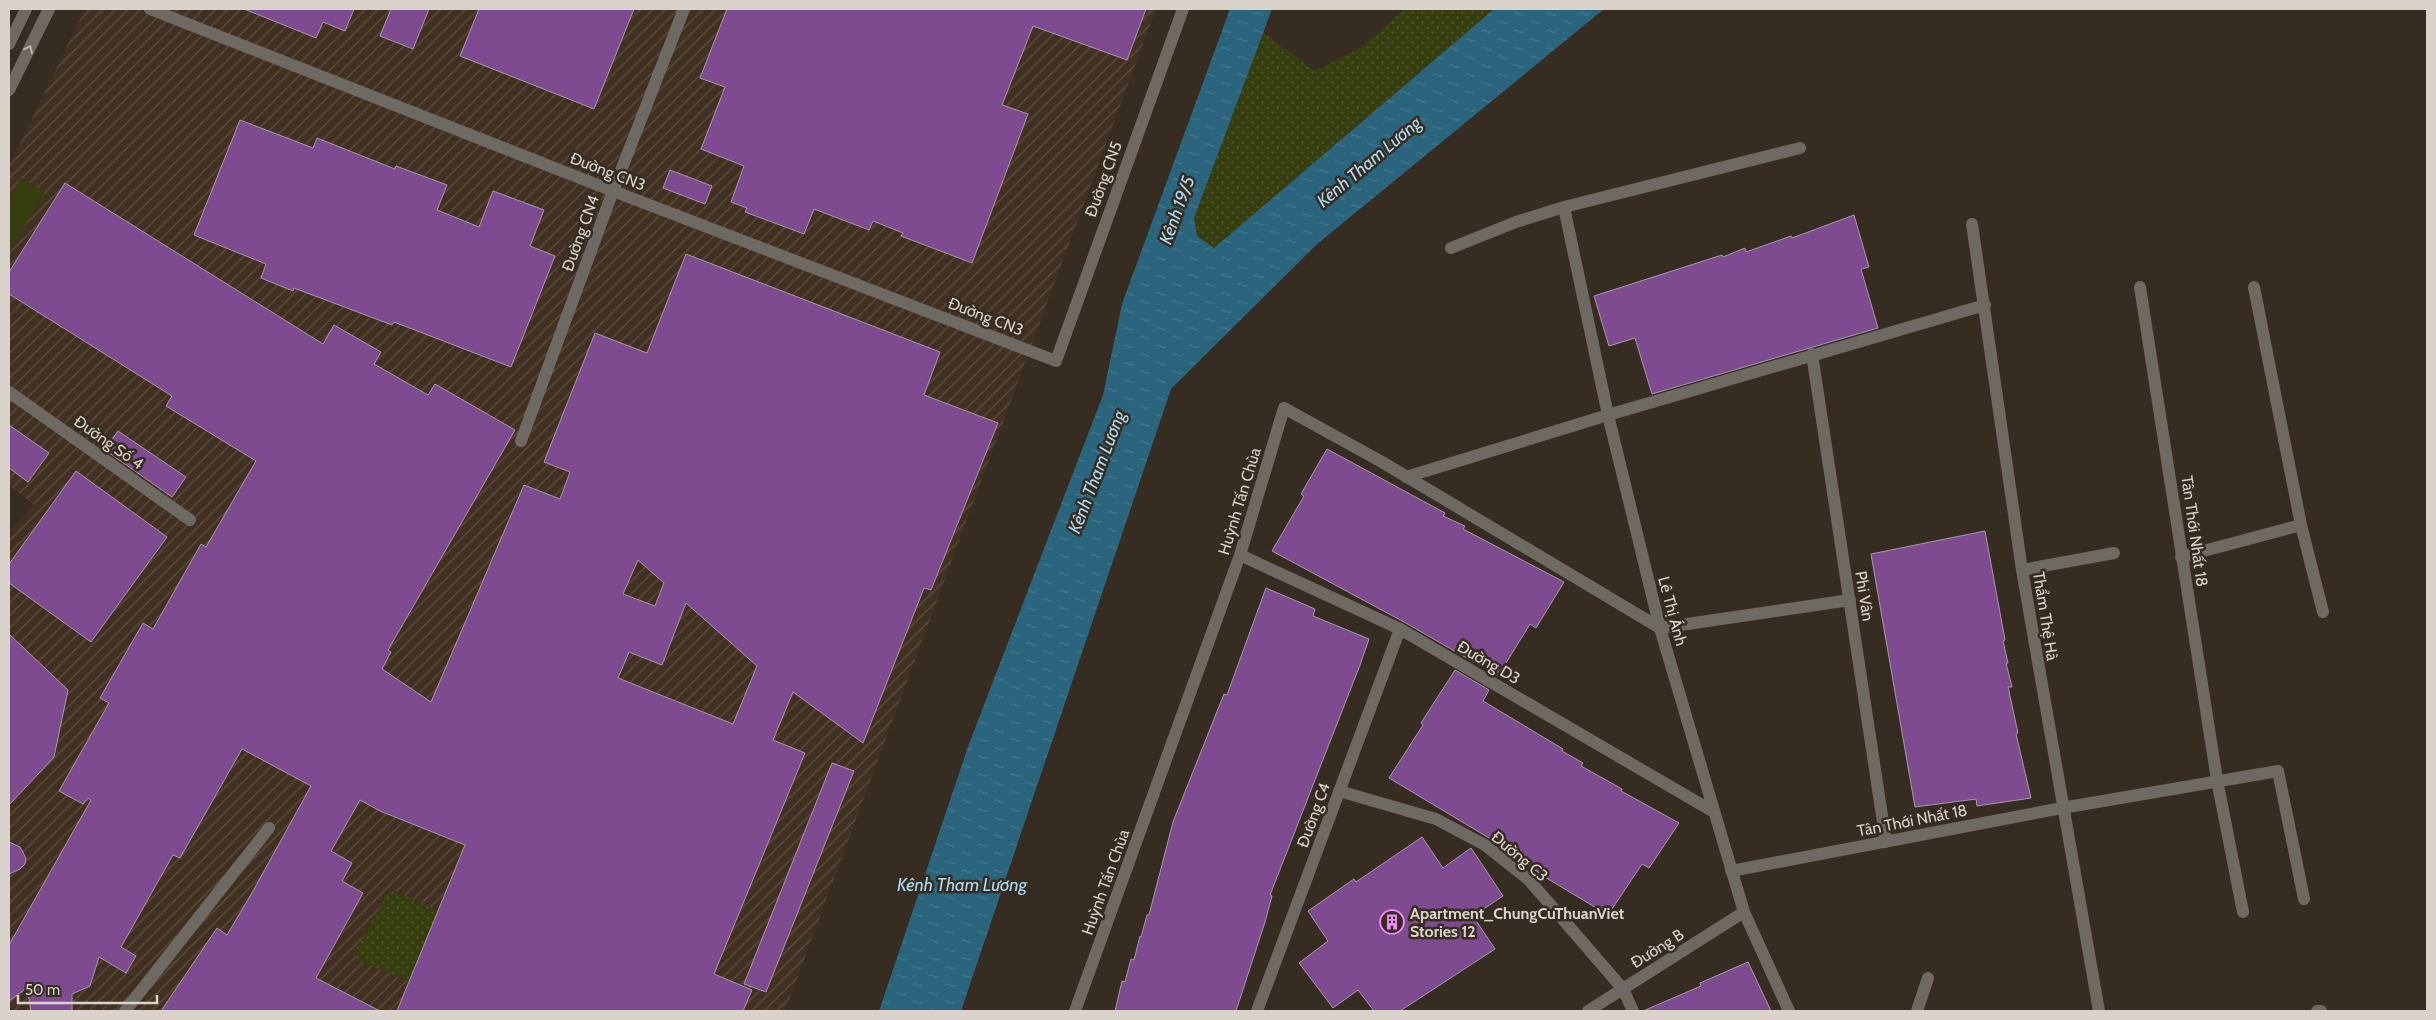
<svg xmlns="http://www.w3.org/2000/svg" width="2436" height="1020" font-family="Cabin,sans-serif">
  <defs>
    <pattern id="industrial-furrows" width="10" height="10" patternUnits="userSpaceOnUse" patternTransform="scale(1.25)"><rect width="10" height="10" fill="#423122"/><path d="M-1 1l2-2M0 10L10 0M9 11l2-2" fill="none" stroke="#5d4e41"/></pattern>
    <pattern id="grass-dots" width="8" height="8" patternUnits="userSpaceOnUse" patternTransform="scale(1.25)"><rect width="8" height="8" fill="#363e0f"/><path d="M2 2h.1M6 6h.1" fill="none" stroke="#525931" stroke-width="1.8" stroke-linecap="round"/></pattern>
    <pattern id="water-ripples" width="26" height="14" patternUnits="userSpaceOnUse" patternTransform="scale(1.25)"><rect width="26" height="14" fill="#2b647d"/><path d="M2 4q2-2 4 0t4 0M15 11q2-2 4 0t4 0" fill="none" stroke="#49798e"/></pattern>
  </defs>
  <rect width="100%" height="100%" fill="#372c21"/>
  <path fill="url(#industrial-furrows)" d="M85,9h1071l-371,1002h-776v-480l25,-26 -25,-20v-319z"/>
  <path fill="url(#grass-dots)" d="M1405,9h89l-280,239 -17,-12 -3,-18 6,-18 63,-168 52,39 48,-25z
    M396,891l42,20 -29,71 -51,-22 -3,-8 33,-59z"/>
  <path fill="#363e0f" d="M21,178l24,15 -33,54 -3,-2v-47z"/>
  <path fill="url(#water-ripples)" d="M1230,9h42l-78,209 3,18 17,12 280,-239h110l-288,236 -145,144 -210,622h-82l90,-267 134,-349 19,-91z"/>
  <path fill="#7e4b90" stroke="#a59baa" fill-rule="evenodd" d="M244,9h110l-9,22 -22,-9 -7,16z
    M391,9h38l-16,40 -33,-13z
    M479,9h155l-40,100 -134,-53z
    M727,9h419l-19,51 -94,-34 -31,79 26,9 -56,149 -71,-27 2,-3 -30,-12 -4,9 -55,-21 -10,25 -59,-22 2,-4 -16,-6 13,-36 -43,-17 24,-62 -25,-9z
    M240,120l73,28 4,-10 78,31 1,-3 51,19 -10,25 42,17 14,-36 51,19 -14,36 25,10 -44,111 -117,-45 -2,3 -98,-37 -1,3 -32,-13 5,-14 -72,-29z
    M670,170l42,16 -7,18 -42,-16z
    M65,183l258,161 11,-19 47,27 -7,12 54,31 7,-11 80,46 -127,220 3,2 -9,17 49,33 93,-217 36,14 10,-27 -26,-10 51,-129 52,20 39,-99 254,98 -16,43 74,28 -67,167 -7,-2 -61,155 -70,-51 -20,48 32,13 -91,221 38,16 -9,21h-346l68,-166 -85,-34 -20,-11 -29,51 21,12 -10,18 21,12 -47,85 64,33h-219l56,-83 10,7 26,-44 58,-105 -69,-37 -62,109 -7,-3 -52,92 15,9 -10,17 -27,-16 -9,29 -18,8v17h-41l-4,-23 -18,13v-56l82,-145 -3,-2 -5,6 -24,-13 50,-88 -9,-5 43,-75 10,6 48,-85 5,3 50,-86 -90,-55 6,-10 -163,-102v-22zM638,560l26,23 -9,23 -32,-12zM686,603l71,63 -24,58 -115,-46 11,-26 33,13z
    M1854,215l15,52 -8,2 17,59 -226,66 -17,-56 -26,8 -15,-50 128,-41 1,2 22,-9 1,4 45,-16 1,2z
    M9,425l40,28 -21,29 -19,-14z
    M118,431l68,46 -14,20 -67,-47z
    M1327,449l118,64 -2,3 22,10 -2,3 101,53 -28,46 -6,-4 -32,52 -94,-54 -132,-71 32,-55 -3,-2z
    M76,471l91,66 -76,105 -82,-59v-19z
    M1985,531l20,109 -2,1 5,22h-2l6,24h-4l10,46 -2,1 15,64 -54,8 -1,-7 -61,8 -44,-253z
    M1266,588l49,21 -2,7 56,23 -9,26 -90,230 2,1 -7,26 -29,89h-121l7,-30 3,1 6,-23 3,1 6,-24 1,1 6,-22h2l24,-93 51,-128 3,1z
    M9,634l59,56 -14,67 -45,48z
    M1455,670l34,20 -6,11 80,48 -1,2 21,12 -2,3 41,23 -1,2 58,32 -30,45 -7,-4 -34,51 -60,-36 -59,-41 -100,-60 34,-53 -2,-2z
    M832,763l22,8 -88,221 -22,-8z
    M1422,837l21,31 28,-20 32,48 -30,20 22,33 -95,62h-26l-16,-21 -25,18 -34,-45 29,-22 -20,-30 46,-32 2,3z
    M9,842l11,5 6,11 -1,6 -5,5 -11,5z
    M1748,962l23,49h-128l58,-25 -1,-3z"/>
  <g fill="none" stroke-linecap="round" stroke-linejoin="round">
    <path stroke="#6f6964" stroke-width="12" d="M150,9l463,182 443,170 127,-352
      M9,44l17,-35
      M9,90l40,-81
      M1564,207l44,208 52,213 84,284 45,99
      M1972,224l50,346 77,441
      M1451,248l65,-26 48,-15 236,-59
      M2140,287l77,493 26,132
      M2254,287l47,238 22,87
      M1812,354l74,488
      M9,392l181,128
      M521,441l92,-250 71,-182
      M1406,477l202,-62 377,-110
      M1240,555l160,74 314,183
      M2181,557l120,-32
      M2022,570l92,-17
      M1339,791l97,28 49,26 43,34 95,110 10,22
      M1731,871l331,-63 216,-37 26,128
      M125,1011l144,-183
      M1075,1011l165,-456 44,-147 98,54 278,166 190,-28
      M1257,1011l143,-382
      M1588,1011l156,-99
      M1917,1011l11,-33
      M2317,1011h4"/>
  </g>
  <defs><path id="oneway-chevron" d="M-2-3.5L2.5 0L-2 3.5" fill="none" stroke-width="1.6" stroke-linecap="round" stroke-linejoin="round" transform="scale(1.25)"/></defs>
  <use stroke="#bab3ad" href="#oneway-chevron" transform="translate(29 49) rotate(-64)"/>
  <defs>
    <g id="building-ring" transform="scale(1.25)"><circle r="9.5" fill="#372c21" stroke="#f18af4" stroke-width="1.5"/><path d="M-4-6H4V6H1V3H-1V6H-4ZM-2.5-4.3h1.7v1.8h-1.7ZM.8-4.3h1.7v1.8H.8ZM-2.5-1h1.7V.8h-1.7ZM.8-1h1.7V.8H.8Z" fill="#f18af4"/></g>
  </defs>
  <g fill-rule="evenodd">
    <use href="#building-ring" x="1392" y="922"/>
  </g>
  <g text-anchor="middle" stroke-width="5" stroke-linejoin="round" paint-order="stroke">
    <g font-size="16" fill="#dad3cc" stroke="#372c21">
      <text transform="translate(608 171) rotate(21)" y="6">Đường CN3</text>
      <text transform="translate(1103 179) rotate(-70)" y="6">Đường CN5</text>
      <text transform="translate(580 233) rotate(-70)" y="6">Đường CN4</text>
      <text transform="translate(986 316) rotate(21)" y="6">Đường CN3</text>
      <text transform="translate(109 442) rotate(35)" y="6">Đường Số 4</text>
      <text transform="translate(1239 501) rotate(-73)" y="6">Huỳnh Tấn Chùa</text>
      <text transform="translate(2195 531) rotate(82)" y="6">Tân Thới Nhất 18</text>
      <text transform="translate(1865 596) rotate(81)" y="6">Phi Vân</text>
      <text transform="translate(1673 611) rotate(75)" y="6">Lê Thị Ánh</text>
      <text transform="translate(2046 616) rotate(81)" y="6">Thẩm Thệ Hà</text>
      <text transform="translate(1489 662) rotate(30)" y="6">Đường D3</text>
      <text transform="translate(1313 815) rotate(-70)" y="6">Đường C4</text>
      <text transform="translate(1912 820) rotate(-11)" y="6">Tân Thới Nhất 18</text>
      <text transform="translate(1520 856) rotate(40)" y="6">Đường C3</text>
      <text transform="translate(1105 882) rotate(-70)" y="6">Huỳnh Tấn Chùa</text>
      <text transform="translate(1657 948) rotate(-32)" y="6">Đường B</text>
    </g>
    <g font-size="16" font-weight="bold" fill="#dad3cc" stroke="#372c21" text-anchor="start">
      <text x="1410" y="919">Apartment_ChungCuThuanViet<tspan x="1410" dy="18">Stories 12</tspan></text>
    </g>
    <g font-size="18" font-style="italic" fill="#adddf5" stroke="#372c21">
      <text transform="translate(1369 162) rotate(-40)" y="6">Kênh Tham Lương</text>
      <text transform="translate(1177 210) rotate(-70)" y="6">Kênh 19/5</text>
      <text transform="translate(1097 472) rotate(-69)" y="6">Kênh Tham Lương</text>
      <text x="962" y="891">Kênh Tham Lương</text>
    </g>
  </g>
  <rect width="2436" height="1020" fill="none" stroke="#dad3cc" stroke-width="20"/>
  <path d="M18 995v8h139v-8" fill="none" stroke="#dad3cc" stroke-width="2.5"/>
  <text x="25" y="995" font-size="15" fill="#dad3cc" stroke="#372c21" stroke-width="4" paint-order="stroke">50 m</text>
</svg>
